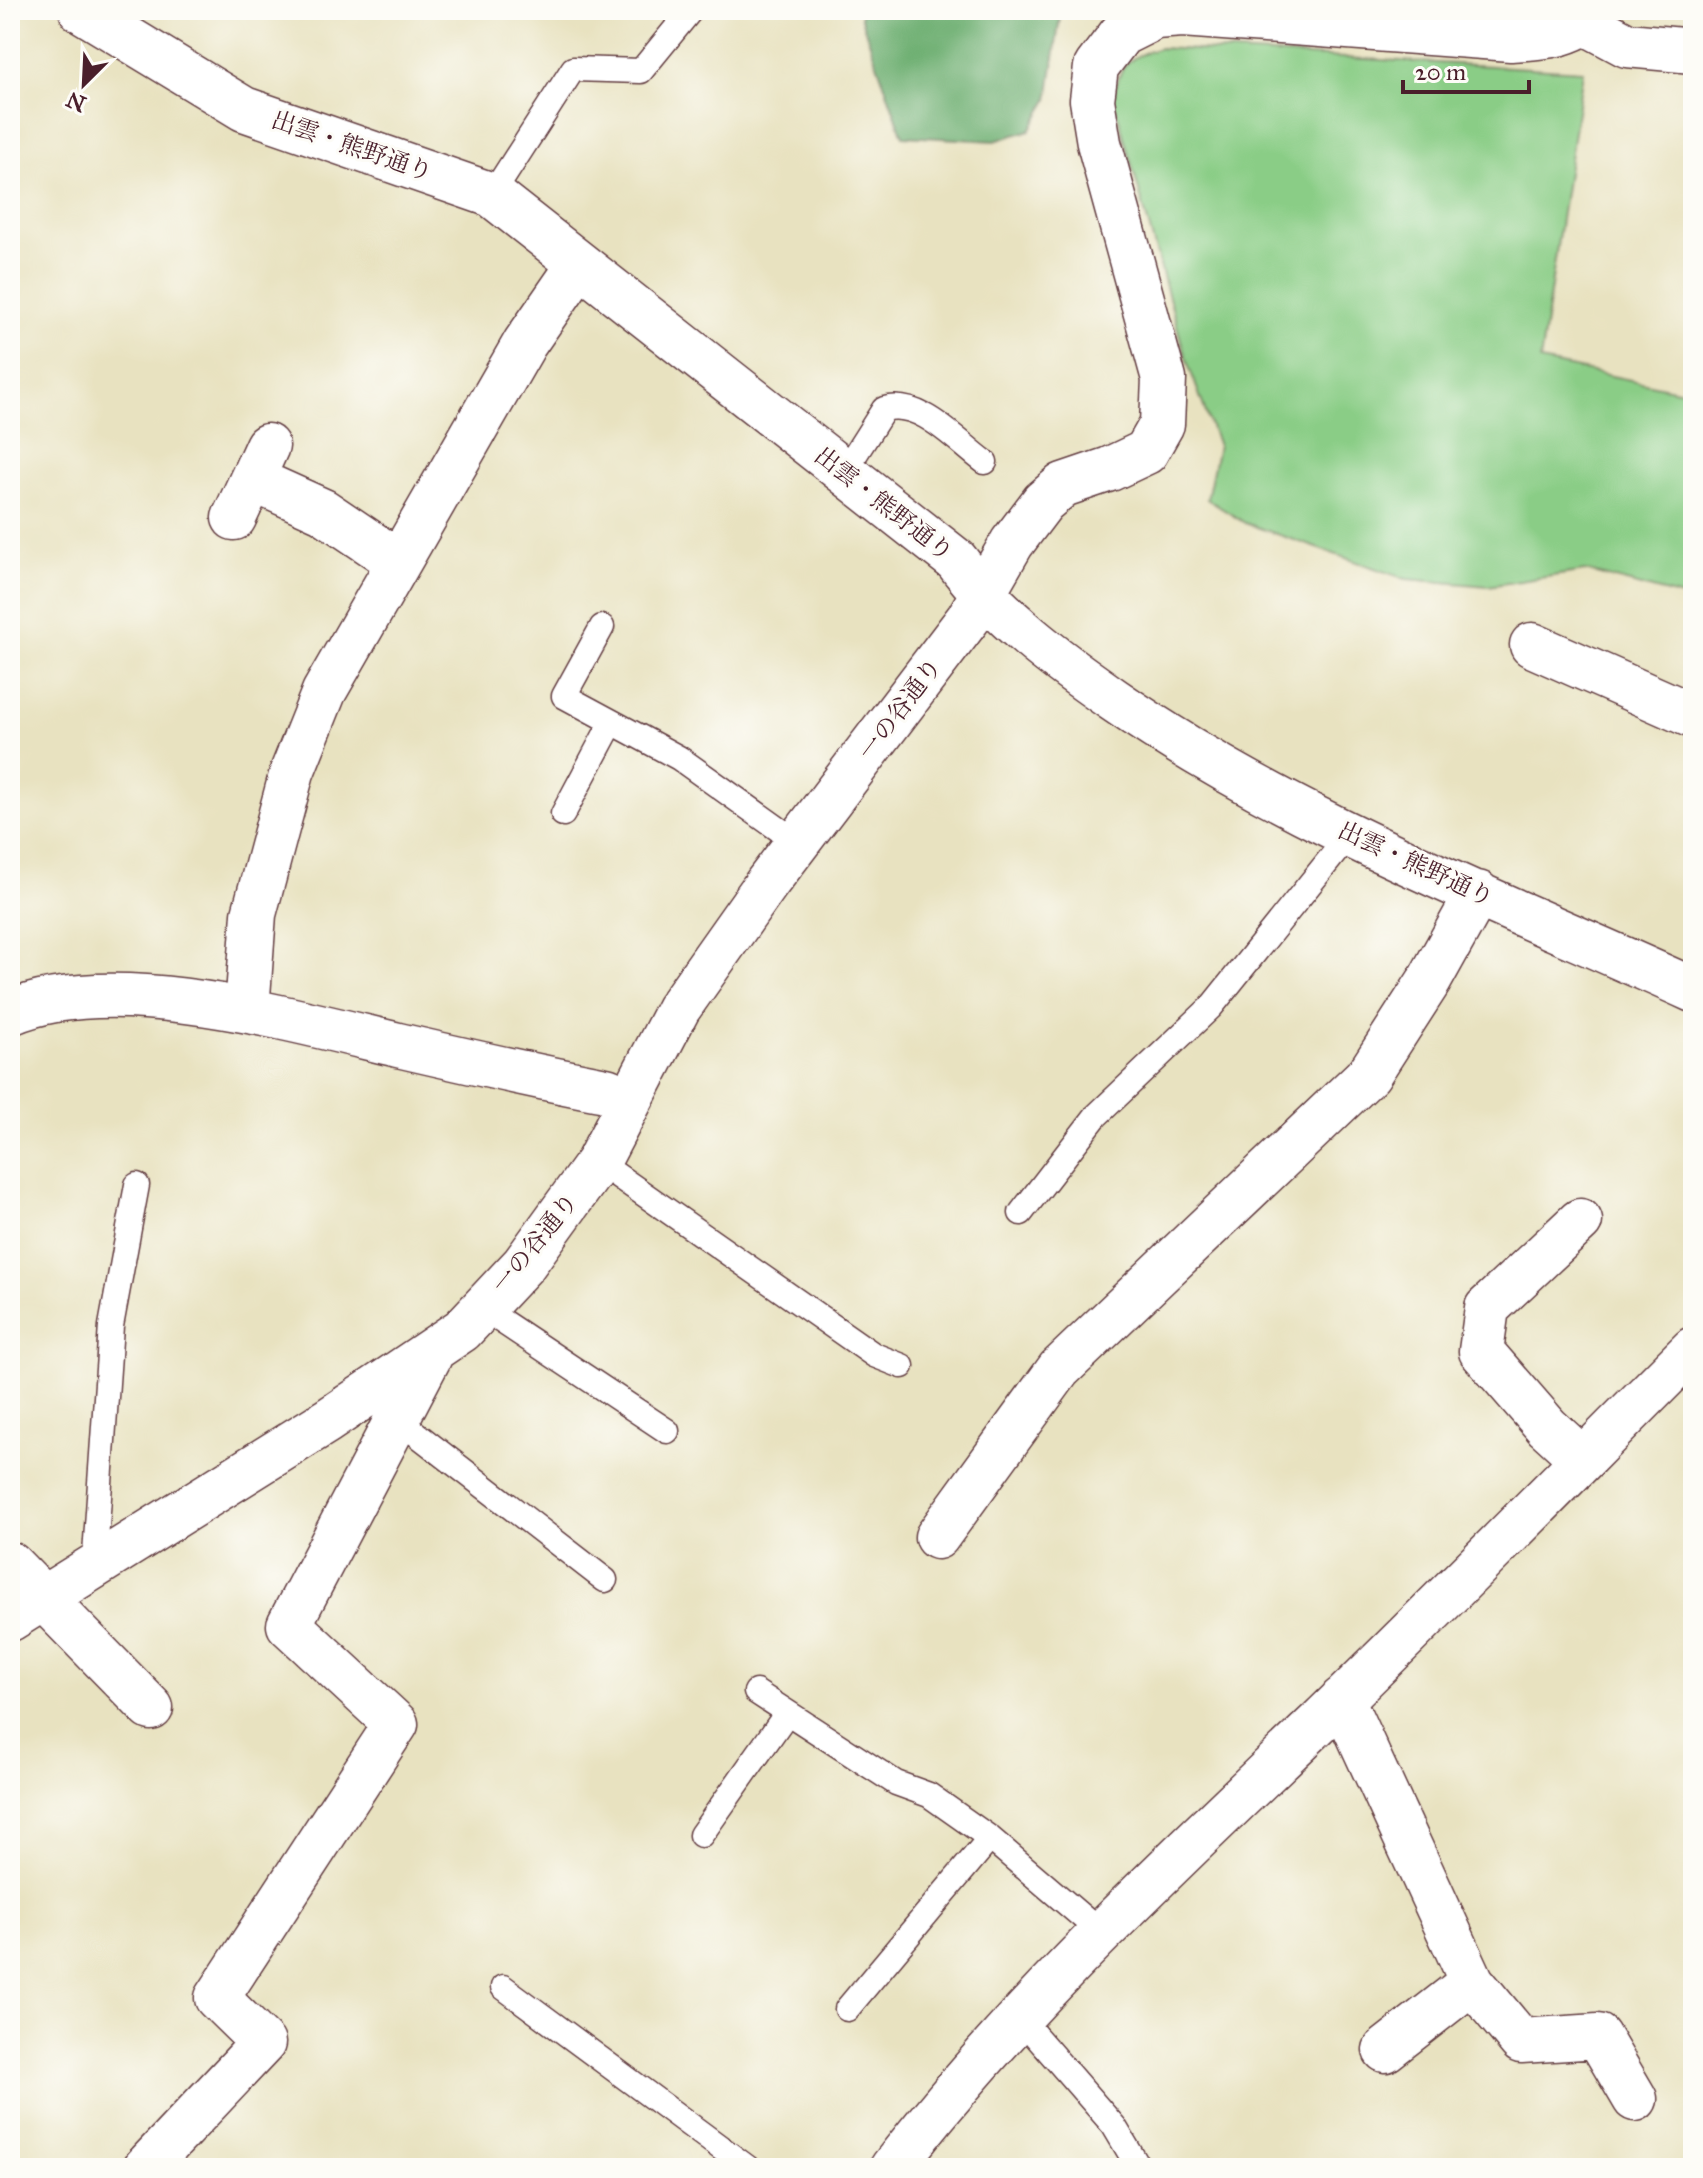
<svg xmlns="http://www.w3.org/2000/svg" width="1703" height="2178" font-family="'IM FELL Great Primer','Noto Serif JP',serif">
  <rect width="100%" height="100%" fill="#fdfcf7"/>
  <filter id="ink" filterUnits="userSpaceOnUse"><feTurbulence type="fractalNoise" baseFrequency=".0125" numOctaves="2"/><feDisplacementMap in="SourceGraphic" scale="16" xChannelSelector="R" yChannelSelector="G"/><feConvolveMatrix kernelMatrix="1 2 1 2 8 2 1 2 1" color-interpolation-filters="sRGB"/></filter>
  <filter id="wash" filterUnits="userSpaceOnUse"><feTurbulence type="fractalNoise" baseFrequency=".006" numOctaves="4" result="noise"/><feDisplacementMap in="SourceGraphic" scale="32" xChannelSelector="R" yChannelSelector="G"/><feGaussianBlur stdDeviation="1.8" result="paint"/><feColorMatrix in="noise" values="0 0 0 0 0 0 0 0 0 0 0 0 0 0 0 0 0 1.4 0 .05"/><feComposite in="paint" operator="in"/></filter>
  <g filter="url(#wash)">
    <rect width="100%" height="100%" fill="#e8e2c0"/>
    <path fill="#8acd86" stroke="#6a7658" stroke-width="2" d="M1160,48l423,23 -43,290 153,32v207l-108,-29 -97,15 -82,-7 -161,-56 -38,-24 11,-53 -32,-88 -73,-260c8,-35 13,-40 47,-50z"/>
    <path fill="#6fb073" stroke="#5c684f" stroke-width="2" d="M864,10h197l-13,90 -18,30 -35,11 -92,-5 -43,-120z"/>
  </g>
  <g filter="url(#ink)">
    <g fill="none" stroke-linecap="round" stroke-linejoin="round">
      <g stroke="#623c41" stroke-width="27">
        <path id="lane" d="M492,195l81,-126 68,2 50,-61
          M844,472l40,-63c37,-10 72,32 101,53
          M602,627l-38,69 115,62 119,85
          M563,814l49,-92
          M598,1162l276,193 28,11
          M1021,1213l75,-97 115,-109 139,-173
          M482,1308l185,123
          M397,1419l208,161
          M94,1569l17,-243 26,-141
          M756,1692l140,91 33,12 61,43 110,94
          M701,1835l86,-122
          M503,1987l245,181
          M847,2009l143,-171
          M1021,2019l93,107 25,42"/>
      </g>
      <g stroke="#623c41" stroke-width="47">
        <path id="street" d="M81,10l163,99 248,86 464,365c43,58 99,99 158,140 178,123 383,201 579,290
          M1586,23l41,22 66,6
          M252,479l15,-33
          M234,518l18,-39 71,32 74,50
          M1532,645l161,71
          M247,1010l7,-96 38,-142 32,-80 201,-349 54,-78
          M10,1013c101,-44 283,7 388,32 69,16 139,32 208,45l23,9
          M1580,1221l-93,87 -6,43 66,76 35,32
          M937,1537l122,-168 310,-295 60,-93 49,-88
          M10,1564l141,144
          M10,1619l317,-198 135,-91 62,-66 74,-102 80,-153 89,-126 201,-264 44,-76 31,-41 20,-17 47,-16 36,-17 16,-28 2,-45 -65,-236 -7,-43 4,-33 25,-33 34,-17 27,-2 329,24c31,-2 65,-2 85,-29
          M1342,1699l130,283 49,59 77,-5 37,63
          M1385,2050l87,-68
          M145,2168l118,-125 -46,-45 179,-274 -107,-99 141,-269
          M892,2168c125,-163 277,-302 425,-444 127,-123 251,-250 376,-375"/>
      </g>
      <use href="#lane" stroke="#fff" stroke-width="24"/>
      <use href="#street" stroke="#fff" stroke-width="44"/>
    </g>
  </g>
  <g text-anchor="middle" stroke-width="6" stroke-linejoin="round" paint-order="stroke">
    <g font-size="24" fill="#4a1f2b" stroke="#fdfcf7">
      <text transform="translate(352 146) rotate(19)" y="8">出雲・熊野通り</text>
      <text transform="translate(884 504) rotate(38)" y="8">出雲・熊野通り</text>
      <text transform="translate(900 709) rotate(-53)" y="8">一の谷通り</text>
      <text transform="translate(1416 864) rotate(25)" y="8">出雲・熊野通り</text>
      <text transform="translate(535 1243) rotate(-51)" y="8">一の谷通り</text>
    </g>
  </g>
  <rect width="1703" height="2178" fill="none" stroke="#fdfcf7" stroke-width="40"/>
  <g transform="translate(84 84) rotate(204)" stroke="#fdfcf7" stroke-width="6" paint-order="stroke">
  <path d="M0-6L14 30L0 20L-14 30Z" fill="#4a1f2b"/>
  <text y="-12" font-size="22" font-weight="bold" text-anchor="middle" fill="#4a1f2b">N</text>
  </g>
  <path d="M1403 80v12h126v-12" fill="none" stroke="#4a1f2b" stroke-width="4"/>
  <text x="1415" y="80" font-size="24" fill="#4a1f2b" stroke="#fdfcf7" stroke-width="6" paint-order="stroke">20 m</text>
</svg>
